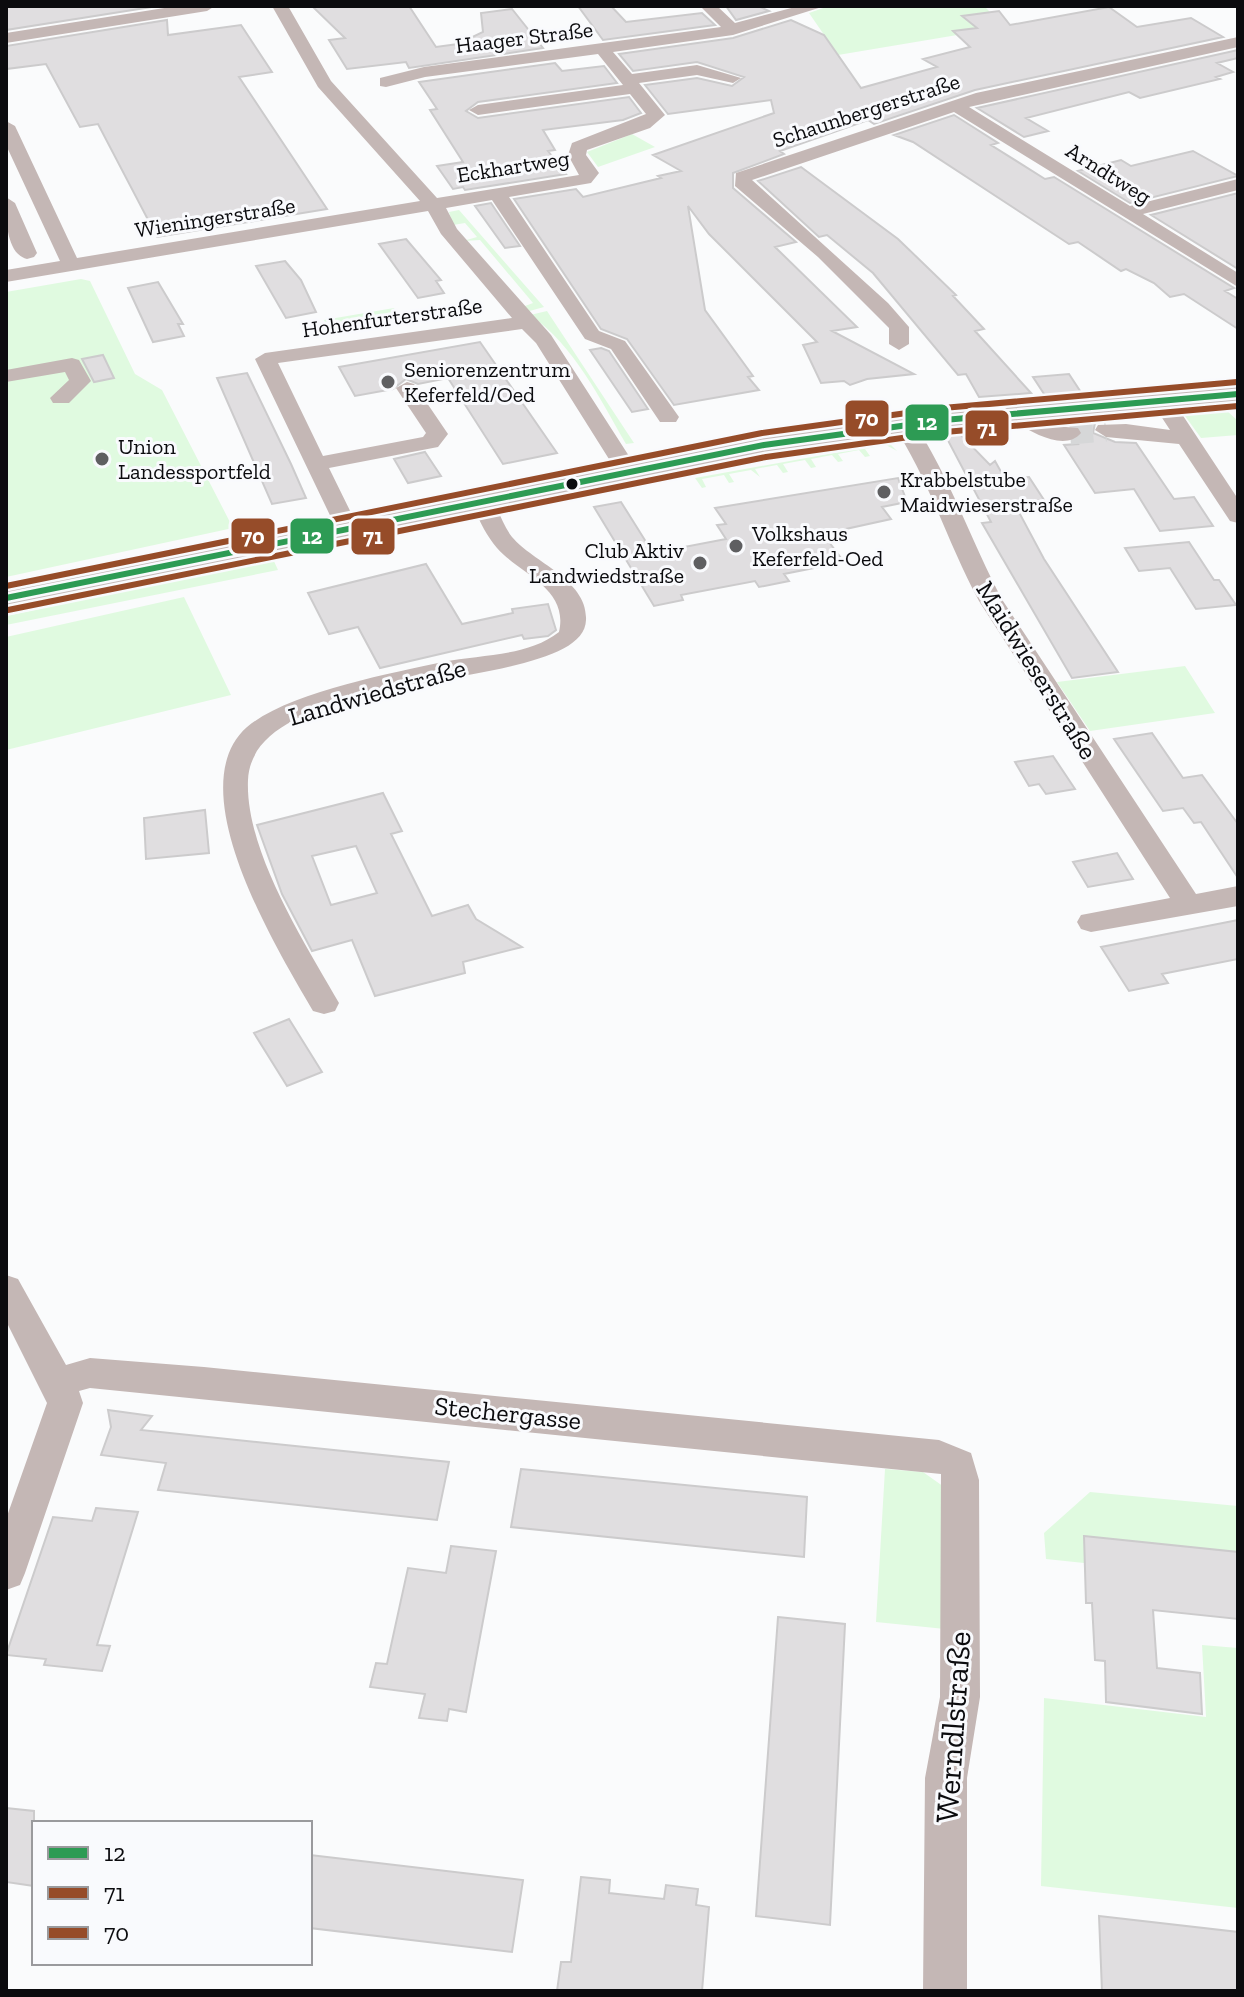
<svg xmlns="http://www.w3.org/2000/svg" width="1244" height="1997" font-family="'Zilla Slab',serif">
  <rect width="100%" height="100%" fill="#fafbfc"/>
  <path fill="#e0fae0" d="M829,6h155l21,21 -167,28 -29,-42z
    M632,134l23,13 -57,20 -11,-15z
    M459,210l85,97 -18,5 -1,-6 8,-3 -53,-63 -17,1 14,-4 -12,-14 -12,2 -4,-13z
    M81,279l9,2 45,93 27,16 71,138 -227,49v-285z
    M394,308l7,12 -71,12 -6,-12z
    M547,311l87,132 -8,1c-26,-45 -52,-99 -96,-129z
    M1225,409l13,12v14l-37,3 -16,-22 5,-4z
    M889,443l8,8 -11,-6 -21,4 5,7 -5,1 -6,-7 -21,4 5,7 -5,1 -6,-7 -21,4 5,8 -5,1 -6,-8 -22,4 5,8 -5,1 -6,-8 -22,4 5,8 -9,-7 -22,4 5,8 -5,1 -5,-8 -22,4 4,8 -4,1 -7,-10z
    M273,559l5,11 -272,55v-9z
    M184,597l47,98 -225,55v-113z
    M1185,666l30,47 -125,18 -33,-49z
    M885,1469l38,3 24,17 -2,140 -69,-7z
    M1090,1492l148,14v46l-154,-16v27l-38,-4 -2,-26z
    M1202,1645l36,3v260l-197,-22 3,-188 162,19z"/>
  <path fill="#e0dee0" stroke="#cccbcc" stroke-width="2" fill-rule="evenodd" d="M6,6h152l-152,24z
    M312,6h97l27,41 22,-3 25,-12 -2,-19 31,-4 31,39 -134,20 -3,-6 -59,7 -18,-29 16,-2z
    M578,6h33l15,16 76,-9 13,12 -112,15z
    M726,6h32l11,5 -33,9z
    M1109,7l28,20 54,-9 32,19 -248,53 -101,34 -6,-4 -88,31 4,3 -51,19v15l63,54 -21,5 82,80 -25,4 82,43 -47,5 -17,6 -6,-4 -23,2 -18,-38 14,-3 -108,-108 -21,-28 17,104 48,66 -5,1 11,13 -85,15 -47,-66 -26,-10 -87,-130 62,-10 7,8 78,-19 -3,-2 23,-5 -28,-16 121,-42 -3,-13 -103,14 -23,-29 52,-7 35,8 12,-9 -47,-15 -64,9 -14,-17 114,-16 58,-18 33,15 37,53 76,-21 -14,-8 47,-12 -17,-16 24,-3 -15,-12 37,-5 11,14z
    M167,20l1,15 73,-10 31,47 -33,5 88,132 -170,28 -59,-113 -18,3 -34,-63 -40,5v-23z
    M1238,50v8l-21,5 16,9 -17,5 4,2 -80,19 -11,-6 -103,26 22,13 -24,6 -47,-29z
    M555,63l7,8 42,-5 13,17 -139,19 -12,9 12,7 151,-21 12,16 -18,7 -80,10 12,20 -7,1 18,23 -101,16 -2,-3 -10,2 -16,-23 26,-4 -33,-52 7,-1 -18,-27z
    M954,115l44,28 -7,2 54,34 9,-2 180,111 -9,3 13,8v30l-54,-35 -14,3 -16,-14 -28,-14 -5,2 -43,-29 -9,2 -156,-102 -19,-7z
    M1193,151l45,25 -108,27 -52,-32 43,-11 10,6z
    M801,167l97,72 58,56 -3,1 31,33 -9,2 56,62 -52,4 -13,-23 -8,1 -85,-102 -46,-38 -8,2 -61,-56z
    M1238,193v76l-87,-54z
    M491,203l29,43 -15,2 -30,-42z
    M406,239l35,41 -5,1 8,12 -26,5 -39,-54z
    M285,261l16,19 15,32 -30,6 -30,-52z
    M158,282l25,42h-5l6,12 -31,6 -25,-54z
    M480,342l77,111 -54,11 -55,-86 -30,6 -12,-5 -13,10 -38,7 -16,-29z
    M601,348l8,3 39,58 -16,3 -42,-62z
    M103,355l11,23 -20,4 -12,-23z
    M247,373l44,91 15,34 -34,6 -55,-126z
    M1069,374l15,23 -36,3 -15,-23z
    M1098,417l3,5 -6,1 -2,10 22,9 21,1 38,56 20,-2 19,29 -53,5 -26,-42 -39,4 -31,-48 14,-1 -2,-3 8,-10 -6,-6 -16,-4z
    M956,430l34,35 5,-4 10,18 24,-2 15,23 -30,3 30,56 74,113 -46,6 -90,-155 9,-1 -48,-91z
    M425,452l16,24 -33,7 -14,-24z
    M898,478l9,24 -25,5 9,12 -68,15 21,28 -60,12 5,7 -30,6 -4,-6 -74,14 2,5 -29,6 -60,-99 27,-5 32,51 73,-14 -9,-14 9,-1 -11,-16z
    M1189,542l25,38h5l17,25 -40,4 -26,-41 -31,3 -14,-23z
    M426,564l36,60 51,-11 -1,-4 36,-5 8,26 -8,6 -24,3 -2,-4 -142,33 -22,-41 -29,7 -21,-41z
    M1152,733l31,45 19,-3 36,49v54l-37,-56 -7,1 -11,-15 -20,3 -49,-72z
    M1053,756l22,33 -29,5 -7,-10 -10,2 -14,-24z
    M383,793l19,38 -11,3 41,82 36,-11 8,14 46,28 -59,15 2,11 -90,23 -23,-56 -40,11 -30,-57 -25,-69zM356,846l21,47 -46,12 -19,-49z
    M205,810l4,43 -63,6 -2,-41z
    M1117,853l16,26 -45,8 -15,-25z
    M1238,920v39l-76,15 6,9 -39,8 -28,-44z
    M289,1019l33,53 -35,14 -33,-53z
    M108,1410l44,6 -11,14 308,32 -12,58 -279,-30 8,-27 -65,-8 10,-28z
    M521,1469l286,28 -3,60 -293,-30z
    M96,1508l42,4 -41,133 13,1 -8,25 -58,-6 2,-6 -40,-4 47,-138 39,4z
    M1084,1536l154,16v67l-85,-9 4,58 43,5 2,41 -96,-12 -1,-41 -10,-1 -3,-57h-6z
    M451,1546l45,5 -30,161 -17,-3 -2,12 -28,-3 6,-24 -55,-7 6,-24 11,1 21,-96 38,5z
    M778,1617l67,7 -15,301 -74,-9z
    M6,1808l28,3v75l-28,-4z
    M310,1855l213,25 -11,72 -202,-24z
    M581,1877l29,3 -1,13 55,6 2,-14 32,4 -2,16 13,2 -7,84h-145l4,-29h10z
    M1099,1916l139,16v59h-136z"/>
  <g fill="none" stroke-linecap="round" stroke-linejoin="round">
    <path stroke="#d6d7d8" stroke-width="23" stroke-dasharray="23 12" stroke-linecap="butt" d="M1070,433l36,-3"/>
    <path fill="#c4b7b5" fill-rule="evenodd" d="M177,6h38l-8,5 -201,32v-10z
      M272,6h16l43,75 106,117 142,-23 -11,-20 4,-12 74,-29 -16,-20 -152,21 -9,-5 9,-5 145,-20 -25,-31 -173,23 -39,10 -6,-1v-8l44,-11 297,-40 -21,-21h17l18,17 64,-17h26l-92,29 -120,17 19,22 65,-9 44,13 -8,5 -36,-8 -58,8 26,32 -15,13 -63,22 -1,5 13,18 -8,10 -82,14 90,134 26,10 54,76 -3,5h-16l-49,-73 -26,-10 -93,-139 -46,8 11,21 94,106 87,135 -3,5h-16l-83,-132 -14,-14 -244,34 45,93 100,-19 3,-4 -30,-45 11,-6 7,2 34,50 -10,13 -109,21 29,59 -12,7 -8,-2 -83,-173 10,-6 247,-35 -71,-84 -13,-23 -422,71v-12l54,-9 -54,-116v-24l9,5 62,132 343,-57 -102,-114z
      M1238,37v10l-269,60 161,99 108,-27v11l-95,24 95,59v14l-284,-175 -202,68 136,123 21,24v17l-10,6 -10,-6v-16l-71,-71 -83,-71 1,-13 240,-80z
      M6,197l9,6 22,50 -3,4 -7,2c-22,-6 -21,-44 -21,-62z
      M72,358l7,2 12,21 -22,22h-16l-3,-5 19,-18 -4,-8 -59,10v-12z
      M1162,395l8,1 68,103v24l-8,-2 -51,-77 -73,-7 -11,-7 3,-5 28,-1 44,6 -19,-29z
      M1015,407l39,19 24,2 3,5c-18,21 -55,-5 -74,-15l-3,-5z
      M904,418l8,2c38,56 59,122 91,181l193,293 42,-8v20l-147,26 -10,-3 -4,-7 4,-7 89,-17 -191,-297c-31,-57 -50,-122 -86,-176z
      M481,492l8,2c9,13 13,30 23,43 22,26 76,43 74,83 -2,76 -333,42 -338,160 -3,71 57,163 91,223l-4,8 -11,3 -11,-3c-36,-62 -135,-223 -66,-284 40,-34 144,-54 196,-65 38,-8 84,-5 116,-30 10,-44 -38,-57 -62,-84 -12,-14 -20,-32 -27,-49z
      M6,1275l12,4 48,86 24,-7 114,9 735,73 32,13 8,27 1,217 -13,81v213h-44l2,-213 15,-81 1,-223 -851,-86 -11,3 4,12 -58,170 -5,12 -14,5v-71l41,-116 -41,-82z"/>
    <path fill="#c4b9b7" fill-rule="evenodd" d="M1238,386v16l-294,26 -180,25 -758,154v-18l758,-152 180,-25z"/>
    <g stroke="#f9fafd" stroke-width="11">
      <path id="bus-1" d="M6,598l758,-153 180,-25 294,-26"/>
    </g>
    <g stroke="#f9fafd" stroke-width="11">
      <path id="bus-2" d="M8,610l758,-153 179,-25 293,-26"/>
    </g>
    <g stroke="#f9fafd" stroke-width="11">
      <path id="bus-3" d="M6,586l756,-153 181,-25 294,-26"/>
    </g>
    <use href="#bus-1" stroke="#2d9b54" stroke-width="6"/>
    <use href="#bus-2" stroke="#964c29" stroke-width="6"/>
    <use href="#bus-3" stroke="#964c29" stroke-width="6"/>
  </g>
  <g fill="#5f5f61" stroke="#f9fafd" stroke-width="3">
    <circle cx="388" cy="382" r="8"/>
    <circle cx="102" cy="459" r="8"/>
    <circle cx="884" cy="492" r="8"/>
    <circle cx="736" cy="546" r="8"/>
    <circle cx="700" cy="563" r="8"/>
  </g>
  <circle fill="#0b0b0e" stroke="#f9fafd" stroke-width="3" cx="572" cy="484" r="7"/>
  <g text-anchor="middle" stroke-width="6" stroke-linejoin="round" paint-order="stroke">
    <g font-size="22" fill="#0b0b0e" stroke="#f9fafd">
      <text transform="translate(524 37) rotate(-7)" y="8">Haager Straße</text>
      <text transform="translate(866 110) rotate(-18)" y="8">Schaunbergerstraße</text>
      <text transform="translate(513 166) rotate(-9)" y="8">Eckhartweg</text>
      <text transform="translate(1109 173) rotate(32)" y="8">Arndtweg</text>
      <text transform="translate(215 217) rotate(-9)" y="8">Wieningerstraße</text>
      <text transform="translate(392 317) rotate(-8)" y="8">Hohenfurterstraße</text>
    </g>
    <g font-size="22" fill="#0b0b0e" stroke="#f9fafd" text-anchor="start">
      <text x="404" y="377">Seniorenzentrum<tspan x="404" dy="25">Keferfeld/Oed</tspan></text>
      <text x="118" y="454">Union<tspan x="118" dy="25">Landessportfeld</tspan></text>
      <text x="900" y="487">Krabbelstube<tspan x="900" dy="25">Maidwieserstraße</tspan></text>
      <text x="752" y="541">Volkshaus<tspan x="752" dy="25">Keferfeld-Oed</tspan></text>
      <text x="684" y="558" text-anchor="end">Club Aktiv<tspan x="684" dy="25">Landwiedstraße</tspan></text>
    </g>
    <g font-size="26" fill="#0b0b0e" stroke="#f9fafd">
      <text transform="translate(1037 670) rotate(58)" y="9">Maidwieserstraße</text>
      <text transform="translate(377 692) rotate(-16)" y="9">Landwiedstraße</text>
      <text transform="translate(508 1413) rotate(6)" y="9">Stechergasse</text>
    </g>
    <g font-size="32" fill="#0b0b0e" stroke="#f9fafd">
      <text transform="translate(953 1727) rotate(-86)" y="11">Werndlstraße</text>
    </g>
  </g>
  <g stroke="#f9fafd" stroke-width="3">
    <rect x="844" y="399" width="46" height="39" rx="8" fill="#964c29"/>
    <rect x="904" y="403" width="46" height="39" rx="8" fill="#2d9b54"/>
    <rect x="964" y="409" width="46" height="38" rx="8" fill="#964c29"/>
    <rect x="230" y="517" width="46" height="38" rx="8" fill="#964c29"/>
    <rect x="289" y="517" width="46" height="38" rx="8" fill="#2d9b54"/>
    <rect x="350" y="517" width="46" height="39" rx="8" fill="#964c29"/>
  </g>
  <g font-size="22" text-anchor="middle" font-weight="bold" fill="#fff">
    <text x="867" y="426">70</text>
    <text x="927" y="430">12</text>
    <text x="987" y="436">71</text>
    <text x="253" y="544">70</text>
    <text x="312" y="544">12</text>
    <text x="373" y="544">71</text>
  </g>
  <rect width="1244" height="1997" fill="none" stroke="#0b0b0e" stroke-width="16"/>
  <rect x="32" y="1821" width="280" height="144" fill="#f9fafd" stroke="#9a9a9d" stroke-width="2"/>
  <rect x="48" y="1847" width="40" height="12" fill="#2d9b54" stroke="#9a9a9d" stroke-width="2"/>
  <text x="104" y="1861" font-size="24" fill="#0b0b0e">12</text>
  <rect x="48" y="1887" width="40" height="12" fill="#964c29" stroke="#9a9a9d" stroke-width="2"/>
  <text x="104" y="1901" font-size="24" fill="#0b0b0e">71</text>
  <rect x="48" y="1927" width="40" height="12" fill="#964c29" stroke="#9a9a9d" stroke-width="2"/>
  <text x="104" y="1941" font-size="24" fill="#0b0b0e">70</text>
</svg>
